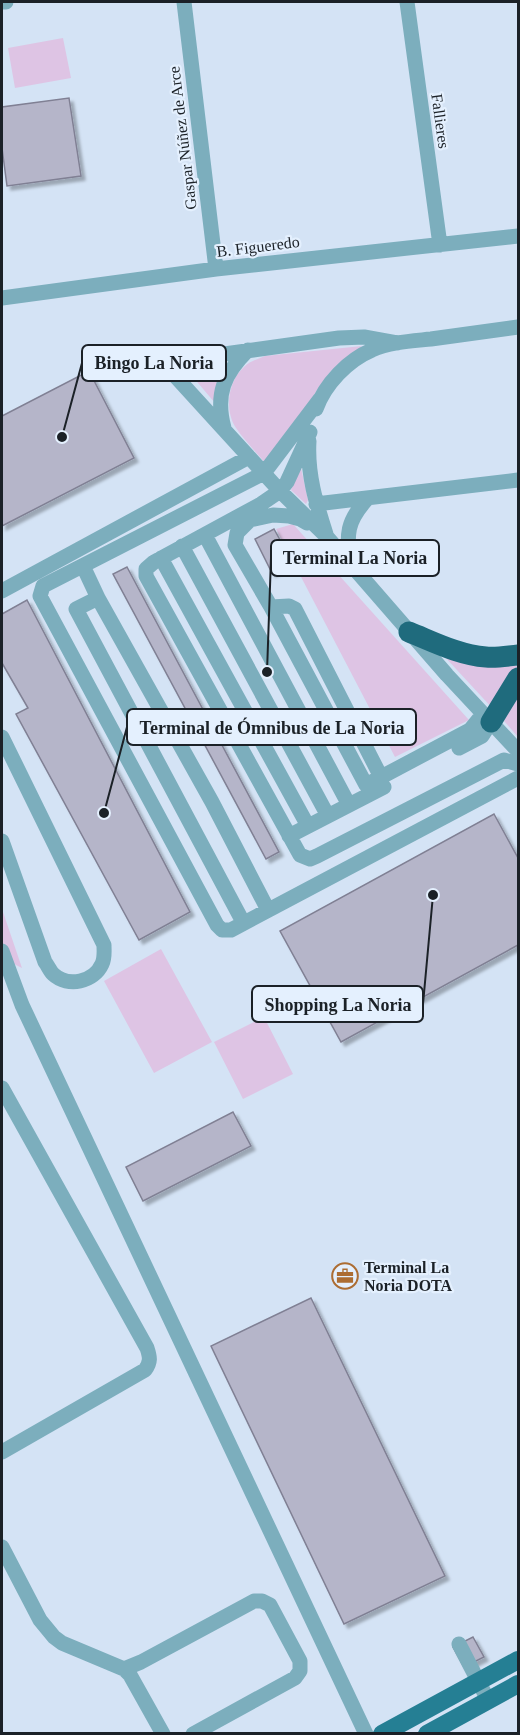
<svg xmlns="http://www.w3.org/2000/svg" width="520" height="1735" font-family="Georgia,serif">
  <defs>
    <filter id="shadow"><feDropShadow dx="4" dy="4" stdDeviation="1.5" flood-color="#0004"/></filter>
  </defs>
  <rect width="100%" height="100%" fill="#d4e3f5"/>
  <path fill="#dec4e4" d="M63,38l8,40 -56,10 -7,-40z
    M362,346l-31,25 -14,19 -16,29 -35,45c-10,-12 -21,-23 -30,-36 -12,-18 -8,-47 8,-61 6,-6 14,-8 21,-11z
    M229,363l-14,40 -28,-33 2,-3z
    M301,468l7,32 -2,4 -15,-14z
    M293,524l176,196 -74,37 -119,-228z
    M444,656l74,7v6l-24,41z
    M518,693v44l-14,-16z
    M2,909l20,59 -20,-10z
    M161,949l51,93 -58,31 -50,-92z
    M264,1017l29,57 -50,25 -29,-57z"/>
  <path fill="#b5b5c9" stroke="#808094" stroke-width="1.5" filter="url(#shadow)" d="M69,98l12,78 -74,10 -5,-38v-41z
    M89,371l45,87 -132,68v-110z
    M274,529l18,33 -20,11 -17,-34z
    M127,567l152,285 -13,7 -153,-285z
    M27,600l163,312 -51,28 -123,-226 12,-6 -26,-45v-49z
    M494,814l24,44v87l-177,97 -61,-111z
    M233,1112l18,34 -108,55 -17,-34z
    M311,1298l134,278 -101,48 -133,-278z
    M473,1637l11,20 -20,10 -11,-20z"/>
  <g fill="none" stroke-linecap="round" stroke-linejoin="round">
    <path stroke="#7caebd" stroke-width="15" d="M2,2h4
      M184,2l32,267
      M407,2l33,243
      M2,298l214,-29 302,-33
      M397,343l-33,-6 -25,1 -165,23 -1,9 3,7 104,114 47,46 120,138 71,76
      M320,399l-56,74 -221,113 -3,10 177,329 5,5h9l287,-152
      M316,409c9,-25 32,-49 56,-59 18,-8 40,-9 59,-11 29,-4 58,-8 87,-12
      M224,428c-9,-34 0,-54 24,-78
      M310,432l-23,50 -7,9 -19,13 -107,58 -8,7v7l154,279 10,4 7,-3 187,-96 14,4
      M309,441c-2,33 7,62 17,93
      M316,504l202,-24
      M307,523l-7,-4 -11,-3 -16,-1 -23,5 -13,13 -2,12 36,62 95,178 104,-55 13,-16
      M205,535l144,270
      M182,546l146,270
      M161,558l147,268
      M350,564c-4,-30 -3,-43 17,-65
      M83,566l15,32 114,204 56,108
      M2,591l247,-134
      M98,598l-22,11 167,313
      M271,607l18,-1 6,3 86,168
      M2,737l102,208c0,7 1,13 -2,19 -8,18 -34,24 -49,10 -3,-3 -5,-8 -8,-12l-43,-121
      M459,748l23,-12 9,-14
      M289,836l95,-49
      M2,951l20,54 344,729
      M2,1088l145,260c3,9 4,14 -2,22l-143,82
      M2,1547l38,73 14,17 8,6 62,26 6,6 33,59
      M459,1644l29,56
      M124,1669l17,-7 113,-61h8l8,4 30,56v10l-5,7 -102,56"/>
    <path stroke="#257f94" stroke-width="18" d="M382,1734l136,-74
      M427,1734l91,-50"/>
    <path stroke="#1f6b7d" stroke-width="21" d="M409,632c25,10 50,23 77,25 11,1 21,-1 32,-2
      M491,722l27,-44"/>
  </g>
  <defs>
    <g id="office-ring" transform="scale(1.35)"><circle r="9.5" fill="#e4f0fe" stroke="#ac6d33" stroke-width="1.5"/><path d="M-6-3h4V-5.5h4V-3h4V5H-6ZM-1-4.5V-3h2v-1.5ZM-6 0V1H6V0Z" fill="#ac6d33"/></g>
  </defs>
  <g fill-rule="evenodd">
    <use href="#office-ring" x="345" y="1276"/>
  </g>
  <g text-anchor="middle" stroke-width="4.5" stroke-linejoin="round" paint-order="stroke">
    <g font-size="16" fill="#1b2127" stroke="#e4f0fe">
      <text transform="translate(441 121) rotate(82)" y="6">Fallieres</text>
      <text transform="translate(182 138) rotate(-97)" y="6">Gaspar Núñez de Arce</text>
      <text transform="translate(258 246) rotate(-7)" y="6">B. Figueredo</text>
    </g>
    <g font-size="16" font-weight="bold" fill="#1b2127" stroke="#e4f0fe" text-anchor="start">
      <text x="364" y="1273">Terminal La<tspan x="364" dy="18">Noria DOTA</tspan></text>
    </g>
  </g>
  <path fill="none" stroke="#1b2127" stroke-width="2" d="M62 437L82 363M267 672L271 558M104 813L127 727M433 895L423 1004"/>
  <g fill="#1b2127" stroke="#e4f0fe" stroke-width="2">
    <circle cx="62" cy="437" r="6"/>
    <circle cx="267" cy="672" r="6"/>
    <circle cx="104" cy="813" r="6"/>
    <circle cx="433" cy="895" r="6"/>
  </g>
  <g fill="#e4f0fe" stroke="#1b2127" stroke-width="2">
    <rect x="82" y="345" width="144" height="36" rx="6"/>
    <rect x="271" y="540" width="168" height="36" rx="6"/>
    <rect x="127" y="709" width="289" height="36" rx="6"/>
    <rect x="252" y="986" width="171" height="36" rx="6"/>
  </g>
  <g font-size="18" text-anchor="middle" font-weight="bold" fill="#1b2127">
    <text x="154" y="369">Bingo La Noria</text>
    <text x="355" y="564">Terminal La Noria</text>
    <text x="272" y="734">Terminal de Ómnibus de La Noria</text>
    <text x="338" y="1011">Shopping La Noria</text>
  </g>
  <rect width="520" height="1735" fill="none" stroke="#1b2127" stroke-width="6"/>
</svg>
